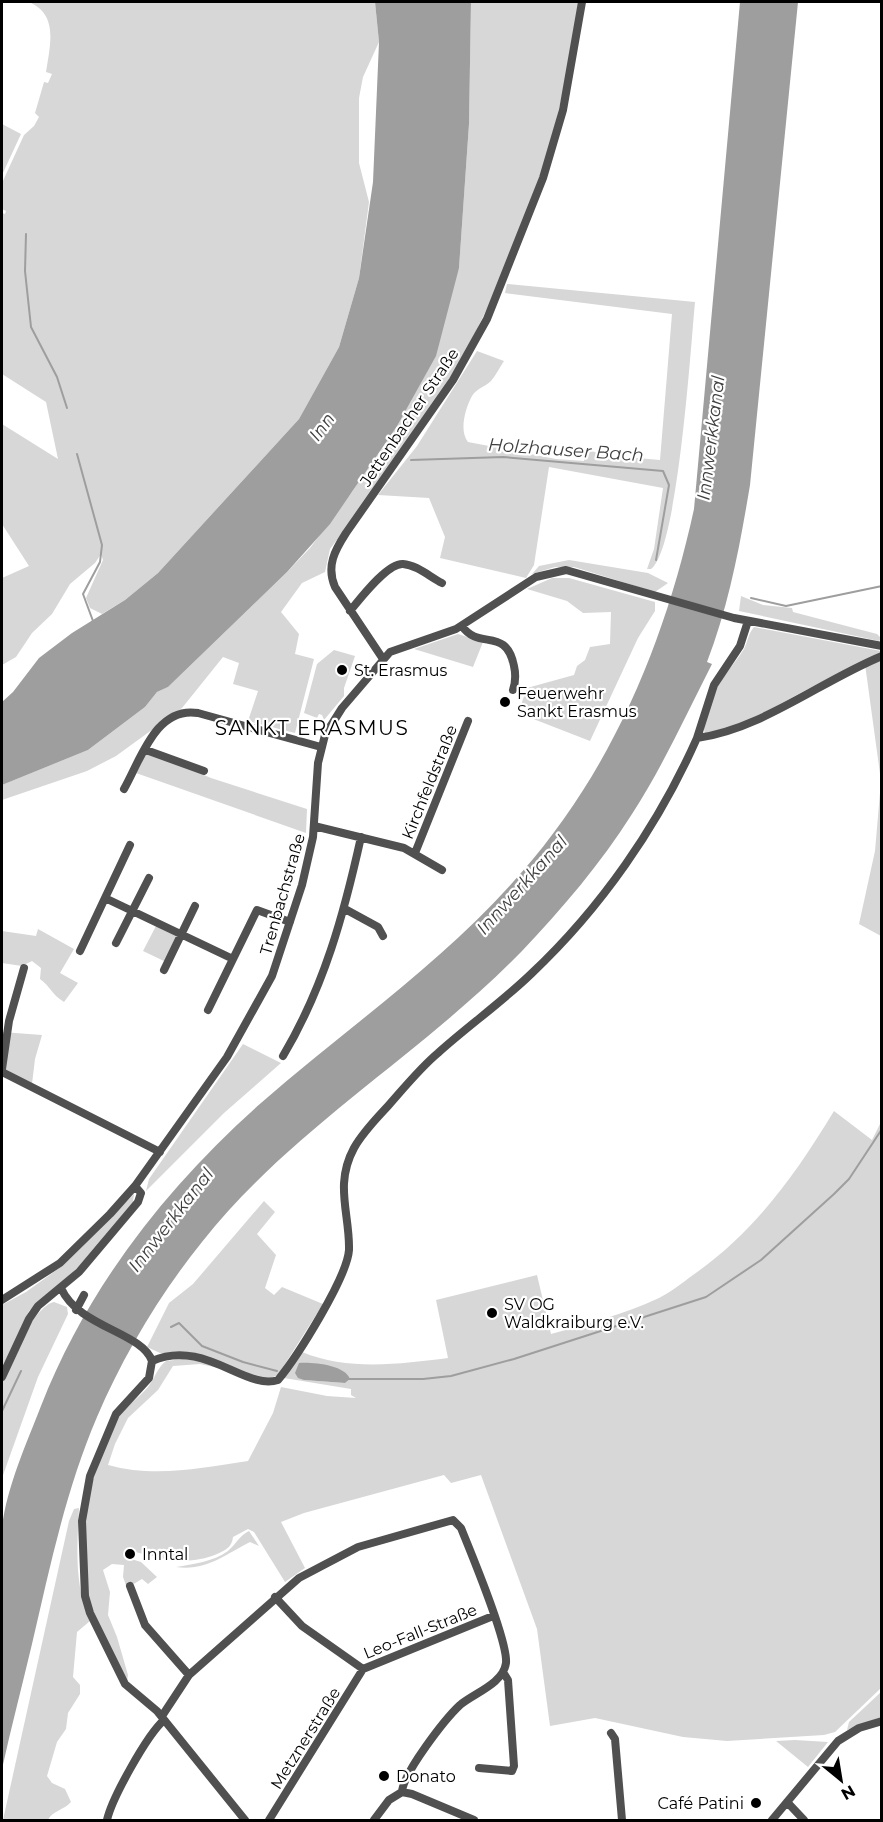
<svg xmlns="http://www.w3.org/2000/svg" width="883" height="1822" font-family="Montserrat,sans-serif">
  <rect width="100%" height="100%" fill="#fff"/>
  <path fill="#d7d7d7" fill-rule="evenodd" d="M29,2h346l4,40 -16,35 -4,21v65l10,39 -10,76 -20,69 -40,72 -141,154 -33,27 -23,14 -12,-6 -4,-10 17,-38 -2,-6 -6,9 -25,21 -18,30 -20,19 -16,24 -14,8v-87l27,-12 -27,-42v-100l56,35 -12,-57 -44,-28v-161l3,1 1,-3 -4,-2v-26l22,-48 10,-9 5,-9 -4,-4 9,-31 4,1 4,-9 -6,-2c4,-27 13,-57 -17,-70z
    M471,2h108c-7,37 -12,75 -21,111 -21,83 -54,166 -94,241 -37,69 -87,133 -134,195l-5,23 -23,11 -21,29 18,22 -4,20 19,5 -19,74 -47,-12 10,-30 -25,-7 6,-21 -16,-6 -41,51 -66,48 -29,15 -85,29v-15l86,-35 57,-43 12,-15 11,-5 119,-115 23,-24 42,-56 20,-31 87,-193 10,-144z
    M2,124l19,10 -19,41z
    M507,284l188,18c-4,42 -17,248 -44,267h-4l7,-20 9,-61 -114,-21 -15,98 -8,13 -86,-20 5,-21 -16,-39 -51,-3 39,-49 60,-95 27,10c-4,6 -8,14 -13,20 -6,6 -14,7 -19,15 -7,13 -13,35 -4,46l88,17 28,2 2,-12 17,6 57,5 12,-146 -167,-21z
    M569,560l79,13 20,10 -13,9 -81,-25h-19l-23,7 7,-8z
    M552,578h17l86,24v9l-17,27 -48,103 -72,-28 9,-25 47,-13 3,-9 8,-6 5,-13 20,-3 1,-32 -28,1 -16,-12 -40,-12z
    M741,596l22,9 29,3 1,4 84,22 4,4 -2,3 -140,-30z
    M754,627l127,24v3c-25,11 -50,23 -75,36 -34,18 -63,37 -101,43 -10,-28 26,-63 39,-84 4,-8 4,-15 10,-22z
    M458,634l25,8 -10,25 -59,-18z
    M334,650l21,6 -11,32v8l-20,24 -2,-5 -3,-1 -2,4 -13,-5 13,-49z
    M881,658v278l-22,-12 16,-73 6,-70 -16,-117z
    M147,751l64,27 96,31 -1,24 -170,-60z
    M156,926l22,11 -12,25 -23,-11z
    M38,929l36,20 -14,24 18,10 -14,19c-13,-8 -13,-15 -24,-23l1,-11 -9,-7 -10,5 -20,-3v-32l34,5z
    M2,1032l40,3 -7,24 -3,25 -30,-15z
    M243,1044l38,19 -57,50 -78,78 3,-12z
    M834,1111l38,29 9,-18v566l-46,44 -11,3 -97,6 -44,-4 -88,-19 -45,8 -13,-97 -56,-154 -30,8 -7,-8 -140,38 -23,9 24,46 -20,14 -31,-50 -6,-3 -15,8c-1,10 -7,13 -16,17 -31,13 -58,4 -89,-4l-3,3 3,5 13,4 16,15 -9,7 -6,-5 -15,9 -4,-11 1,-12 -12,-1 -9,6 7,22 -2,23 9,22 11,38 -1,7c-13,-27 -31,-55 -38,-84 -14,-50 1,-133 27,-178 9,-14 22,-21 32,-33 7,-9 9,-19 18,-26l25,-3 32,11 -23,-5 -27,2 -15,24 -30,28 -13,26 -7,21c47,13 93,3 140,-4l25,-48 8,-26 46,9 29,2 -5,-3v-6l-67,-11 18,-26c45,19 99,12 146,6l-12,-58 101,-25 14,59c36,-10 74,-20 108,-36 12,-6 23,-15 34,-23 62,-43 102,-100 141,-164zM308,1363l42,16 -5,4 -41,-3z
    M134,1194l-1,8 -50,61 -54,48 -27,60v-66l24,-13 32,-23z
    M264,1201l11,11 -18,22 19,21 -11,33 9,7 8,-8 41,17 -45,71 -10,4 -13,-2 -25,-11 -70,-13 -13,-6 22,-44 24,-19z
    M54,1302l13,5 1,7 -30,63 -36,101c0,-29 -2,-63 0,-93 3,-19 33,-80 52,-83z
    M79,1508c-2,38 -5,78 11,113l-13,11 -4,45 7,8v9l-12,19 -2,16 -9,13 -10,34 5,7 13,6 6,13c-7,8 -19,9 -23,18h-45l66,-299 5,-12z
    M249,1531l10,15 -9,-4c-26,13 -43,29 -74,25 17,-3 37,-5 52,-16 8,-7 11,-15 21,-20z
    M881,1692v25l-34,13 2,-8z
    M795,1740l33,2 -20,25 -32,-26z"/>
  <path fill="#9e9e9e" d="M375,2h96l-2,122 -10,144 -23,88 -39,70 -67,98 -43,48 -119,115 -11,5 -12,15 -57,43 -86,35v-83l11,-10 26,-34 33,-25 53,-33 33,-27 141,-154 40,-72 20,-69 14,-96 6,-140z
    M740,2h58l-48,483c-10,60 -21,120 -43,177l5,2c-26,51 -49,102 -80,150 -31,49 -70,95 -110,137 -101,104 -230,177 -320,291 -42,52 -79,114 -105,175 -31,72 -47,150 -65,227 -10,42 -21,84 -30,125 0,-55 0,-110 0,-166 0,-24 -2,-51 0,-75 4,-39 25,-86 39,-122 46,-118 126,-220 220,-303 87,-76 184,-142 260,-230 91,-103 144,-231 173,-364z
    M299,1363c14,-1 46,2 51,16l-5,4 -41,-3 -6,-2 -3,-5z"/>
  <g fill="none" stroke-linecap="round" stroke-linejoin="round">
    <path stroke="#9e9e9e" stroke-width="2" d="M26,234l-1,37 6,56 26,50 10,31
      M77,454l25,91 -2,17 -17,32 10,27
      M371,460l15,3
      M411,460l92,-3 160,14 6,14 -13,75
      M751,598l35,8 96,-20
      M171,1327l8,-4 23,23 41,16 34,9
      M349,1379h74l28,-3 63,-17 192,-62 55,-37 73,-66 15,-15 33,-50
      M2,1411l19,-40"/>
    <path stroke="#505050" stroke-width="8" d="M350,611c10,-12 37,-48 53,-47 14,1 27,13 39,19
      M462,626c17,25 44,0 52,40 2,9 2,15 -1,24
      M383,659l-48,-72c-9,-21 0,-37 11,-54l107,-153 34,-61 56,-141 20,-68 19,-108
      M697,738l17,-53 26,-39 8,-25
      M146,750l58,21
      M124,789c17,-30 32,-83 74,-76l123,34
      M314,826l90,22 38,22
      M415,853l53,-132
      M105,898l128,61
      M345,909l33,18 5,9
      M116,943l33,-65
      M80,951l50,-106
      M164,970l31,-64
      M208,1010l49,-100 33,12
      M283,1056c41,-69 61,-142 78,-219
      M2,1069l7,-48 15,-53
      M2,1072l158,80
      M61,1288c17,39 81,44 91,73l-3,17 -33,36 -26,62 -8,45 3,75 5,17 35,71 32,27 88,109
      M2,1300l58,-37 50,-49 25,-28 92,-129 45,-81 30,-91 11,-48 5,-74 7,-28 17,-27 48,-56 66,-23 80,-52 30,-7 168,48 148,28
      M76,1310l8,-15
      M152,1361c52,-23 94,30 126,19 19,-23 69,-102 71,-130 1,-36 -15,-65 5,-102 9,-16 22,-29 34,-42 16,-18 32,-38 50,-53 30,-27 64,-51 93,-79 70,-66 127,-148 166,-236 65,-9 124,-57 185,-82
      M2,1377l27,-58 9,-13 41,-34 59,-70 3,-9 -6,-7
      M130,1586l15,39 44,50
      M275,1597l27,29 61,43 130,-53
      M162,1716l27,-41 110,-97 59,-31 95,-27 8,8c10,25 47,113 45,135 -3,21 -32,30 -46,42 -15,14 -57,68 -58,87
      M611,1733l4,6 7,81
      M479,1768l33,3 2,-5 -6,-86 -5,-8
      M402,1792l10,2 62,26
      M787,1802l17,18
      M107,1820c5,-22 40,-85 57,-100
      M269,1820l94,-151
      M374,1820l15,-20 13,-8
      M772,1820l66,-79 21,-13 23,-7"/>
  </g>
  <g fill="#000" stroke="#fff" stroke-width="2">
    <circle cx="342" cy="670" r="6"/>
    <circle cx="505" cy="702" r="6"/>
    <circle cx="492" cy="1313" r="6"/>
    <circle cx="130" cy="1554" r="6"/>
    <circle cx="384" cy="1776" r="6"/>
    <circle cx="756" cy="1803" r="6"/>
  </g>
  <g text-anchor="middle" stroke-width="4.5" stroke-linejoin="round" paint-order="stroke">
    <g font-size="16" fill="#000" stroke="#fff">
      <text transform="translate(409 417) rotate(-56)" y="6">Jettenbacher Straße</text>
      <text transform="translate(429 782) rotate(-68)" y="6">Kirchfeldstraße</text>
      <text transform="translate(282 894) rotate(-74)" y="6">Trenbachstraße</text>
      <text transform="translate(420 1631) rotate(-22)" y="6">Leo-Fall-Straße</text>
      <text transform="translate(305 1738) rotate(-58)" y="6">Metznerstraße</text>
    </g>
    <g font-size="16" fill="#000" stroke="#fff" text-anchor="start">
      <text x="354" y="676">St. Erasmus</text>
      <text x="517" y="699">Feuerwehr<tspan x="517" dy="18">Sankt Erasmus</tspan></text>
      <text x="504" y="1310">SV OG<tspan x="504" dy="18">Waldkraiburg e.V.</tspan></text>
      <text x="142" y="1560">Inntal</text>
      <text x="396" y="1782">Donato</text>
      <text x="744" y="1809" text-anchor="end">Café Patini</text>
    </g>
    <g font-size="18" font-style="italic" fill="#3f3f3f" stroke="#fff">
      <text transform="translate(322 427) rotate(-54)" y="6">Inn</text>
      <text transform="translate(711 438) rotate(-83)" y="6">Innwerkkanal</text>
      <text transform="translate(566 450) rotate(4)" y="6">Holzhauser Bach</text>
      <text transform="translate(522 885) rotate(-48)" y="6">Innwerkkanal</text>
      <text transform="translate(171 1220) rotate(-52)" y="6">Innwerkkanal</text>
    </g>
    <g font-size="20" letter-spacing="1.5" fill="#000" stroke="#fff">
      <text x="312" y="735">SANKT ERASMUS</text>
    </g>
  </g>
  <rect width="883" height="1822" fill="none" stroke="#000000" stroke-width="6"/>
  <g transform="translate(841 1780) rotate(150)" stroke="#ffffff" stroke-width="4.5" paint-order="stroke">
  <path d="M0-4.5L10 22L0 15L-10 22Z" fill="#000000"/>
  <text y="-9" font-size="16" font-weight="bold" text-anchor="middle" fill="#000000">N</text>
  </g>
</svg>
